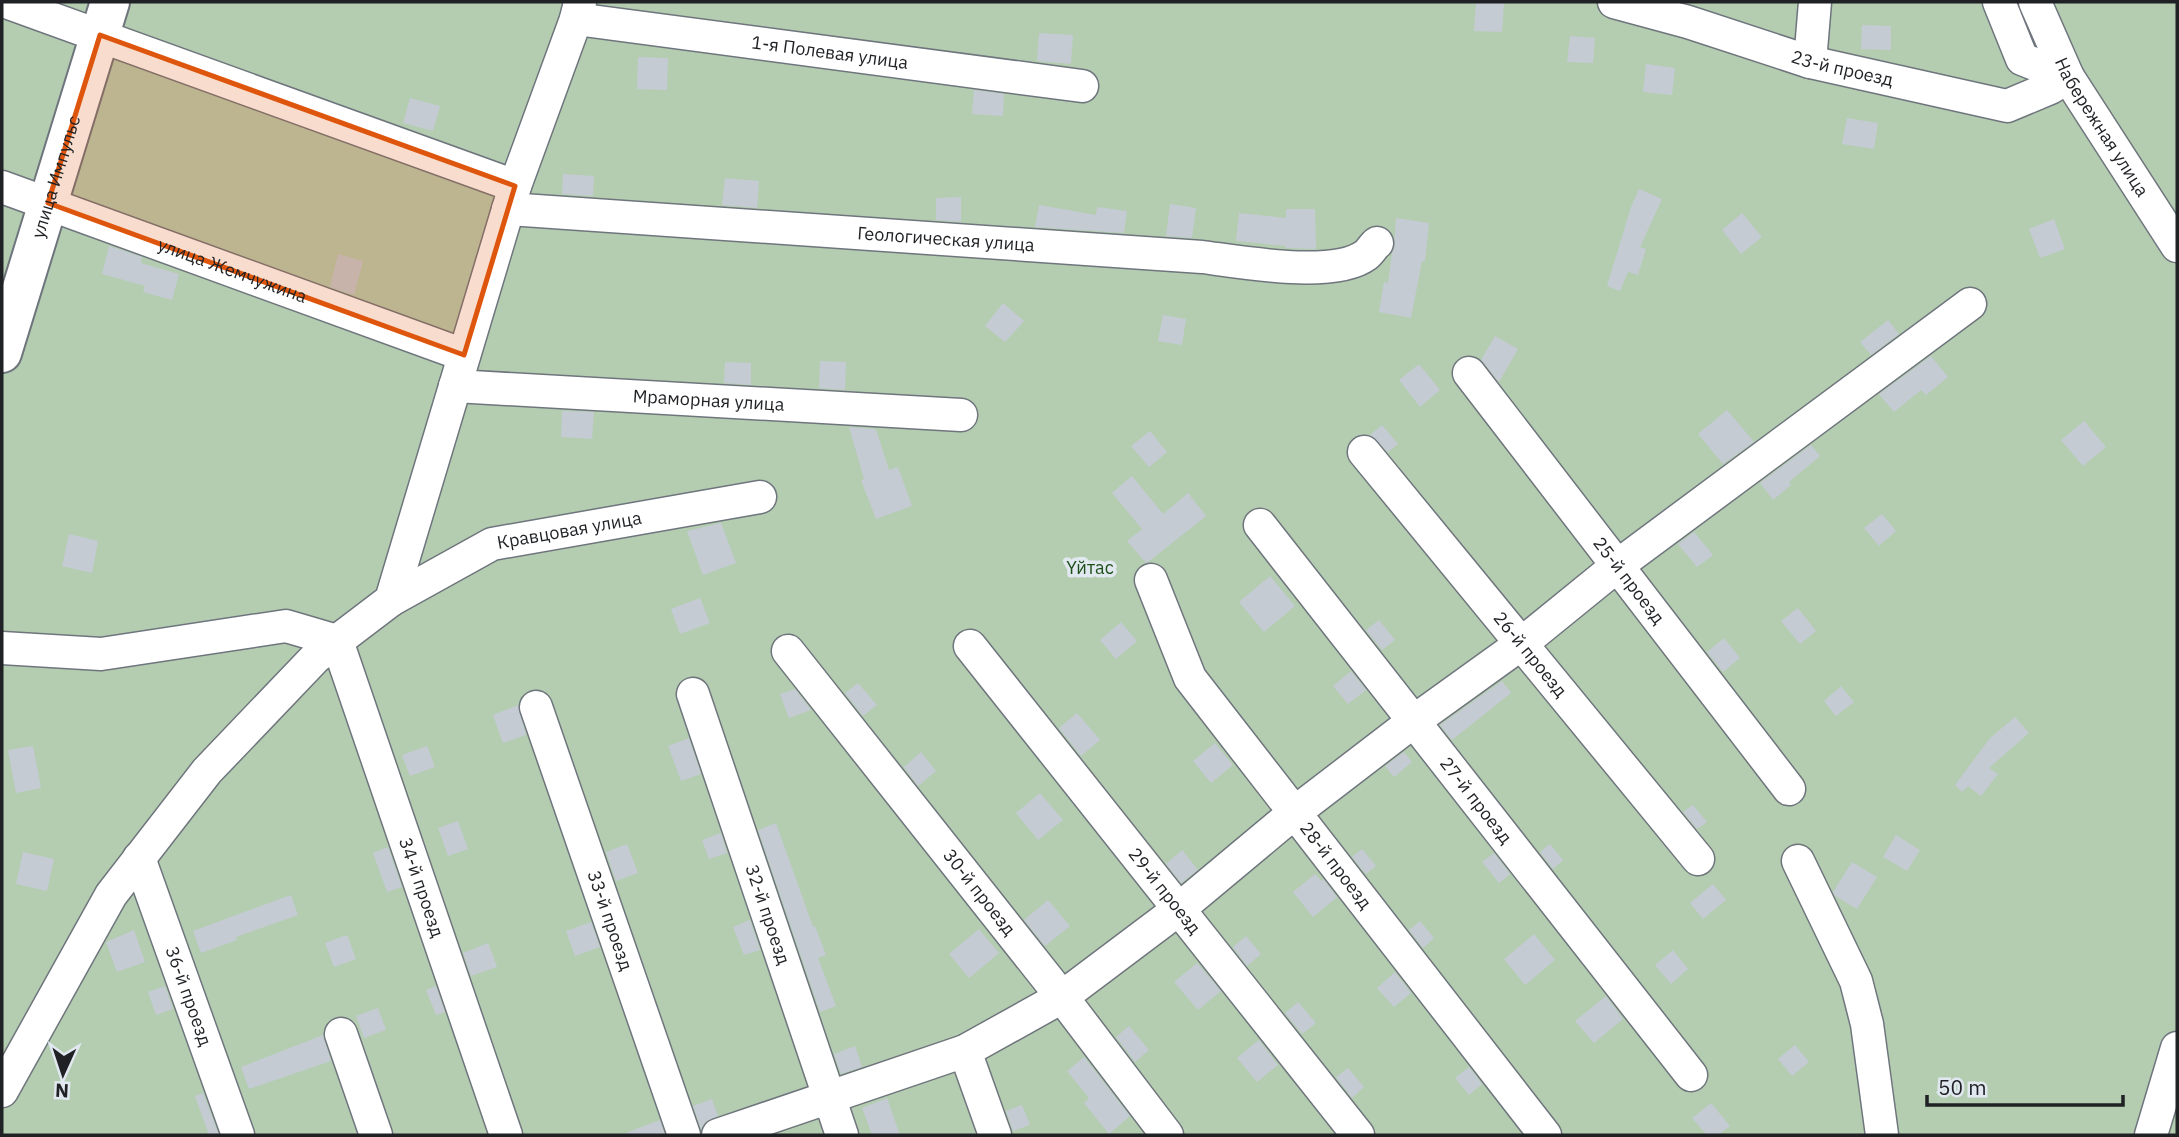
<svg xmlns="http://www.w3.org/2000/svg" width="2179" height="1137" font-family="'IBM Plex Sans',sans-serif">
  <rect width="100%" height="100%" fill="#e1e8f0"/>
  <path fill="#b4cdb1" d="M2,2h2175v1133h-2175z"/>
  <path fill="#c4cbd3" d="M1476,2h28l-2,30 -28,-1z
    M1862,25l29,1v24l-30,-1z
    M1039,33l34,2 -2,29 -34,-3z
    M1570,36l25,2 -2,25 -26,-1z
    M638,57l30,1 -1,32 -30,-1z
    M1646,64l29,4 -3,27 -29,-3z
    M974,90l30,4 -1,22 -31,-2z
    M410,98l30,8 -7,25 -30,-8z
    M1847,118l31,5 -4,26 -32,-5z
    M563,174l31,2 -1,20 -31,-2z
    M725,178l34,3 -2,27 -35,-3z
    M1639,189l23,10 -22,48 6,2 -8,26 -10,-3 -8,19 -13,-5 24,-79z
    M961,197v25l-25,-2v-22z
    M1170,204l26,4 -4,30 -26,-2z
    M1039,205l57,10 1,-8 30,4 -3,22 -89,-6z
    M1286,209h29l1,40 -30,-1v-2l-50,-5 3,-28 47,5z
    M1742,213l20,24 -21,17 -19,-24z
    M1396,218l33,5 -4,38h-3l-11,57 -32,-6 5,-30 4,1 4,-30 2,-5z
    M2054,219l11,30 -25,9 -11,-29z
    M109,246l33,11 -1,6 38,11 -7,26 -29,-8 2,-6 -43,-12z
    M338,254l25,7 -9,34 -24,-8z
    M1003,303l21,18 -19,21 -20,-16z
    M1163,315l23,4 -4,26 -24,-4z
    M1888,320l11,14 -28,21 -11,-13z
    M1495,336l23,13 -19,33 -18,-22z
    M1931,356l17,21 -22,18 -5,-5 -27,22 -15,-18z
    M820,361l26,1 -1,28 -26,-2z
    M725,362l26,1v22l-27,-2z
    M1419,364l21,26 -20,17 -21,-27z
    M1727,410l27,32 -31,22 -25,-30z
    M562,411l32,1 -2,27 -31,-2z
    M2084,421l22,26 -23,19 -22,-26z
    M1382,425l16,19 -10,8 -18,-17z
    M849,427l27,2 13,41 9,-3 14,39 -36,13 -15,-39 3,-1z
    M1150,431l17,21 -18,15 -18,-21z
    M1811,445l9,11 -31,26 2,3 -18,15 -13,-17z
    M1132,476l31,38 25,-21 18,23 -58,46 -2,1 -19,-22 15,-12 -30,-36z
    M1882,514l14,17 -17,15 -15,-18z
    M721,523l15,40 -33,12 -16,-44z
    M1694,532l19,23 -16,12 -19,-23z
    M69,534l29,7 -6,32 -30,-7z
    M1270,576l25,30 -31,26 -25,-30z
    M700,598l10,25 -30,11 -9,-25z
    M1798,608l18,23 -16,13 -19,-23z
    M1379,620l16,20 -13,10 -16,-20z
    M1121,622l16,19 -21,18 -16,-19z
    M1724,638l16,20 -17,14 -16,-20z
    M1351,671l15,19 -18,14 -15,-18z
    M1502,681l9,12 -59,47 -12,-15z
    M858,683l19,22 -14,11 -18,-23z
    M1841,686l13,16 -18,14 -12,-15z
    M795,689l16,21 -22,8 -9,-24z
    M518,705l8,30 -23,8 -10,-28z
    M1077,713l23,27 -19,16 -22,-28z
    M2015,717l14,16 -40,35 9,6 -17,22 -13,-10 -6,6 -7,-7 35,-47z
    M689,738l12,36 -20,7 -13,-35z
    M1215,743l18,22 -22,18 -18,-22z
    M33,746l8,42 -25,5 -8,-43z
    M427,746l8,21 -25,9 -8,-21z
    M921,752l15,19 -18,15 -14,-19z
    M1404,752l8,10 -18,15 -9,-11z
    M1040,793l23,27 -25,20 -22,-27z
    M1693,805l14,17 -10,7 -14,-17z
    M458,821l10,28 -20,7 -10,-28z
    M776,823l37,104 2,-1 11,29 -8,3 18,48 -16,6 -62,-182z
    M721,833l6,20 -18,6 -7,-19z
    M1896,835l24,15 -13,21 -24,-14z
    M627,844l11,29 -22,8 -10,-29z
    M1550,844l13,16 -10,9 -13,-17z
    M388,847l14,40 -15,5 -14,-39z
    M1362,849l14,17 -10,8 -14,-17z
    M1182,850l16,20 -17,13 -15,-19z
    M23,852l31,7 -7,32 -31,-7z
    M1494,853l16,21 -11,9 -17,-21z
    M1852,862l25,15 -20,32 -22,-13 -2,-4z
    M1315,874l7,7 2,-1 13,17 -24,20 -20,-25z
    M1713,884l13,16 -23,19 -13,-16z
    M291,895l7,20 -62,22 1,3 -36,13 -8,-22z
    M1048,900l22,26 -25,20 -21,-26z
    M750,920l10,30 -16,5 -11,-28z
    M1420,921l14,17 -11,10 -14,-18z
    M591,922l9,25 -25,9 -9,-25z
    M979,929l20,24 -30,25 -20,-24z
    M134,930l11,32 -28,10 -11,-30z
    M1534,934l21,26 -30,25 -21,-26z
    M347,935l9,24 -22,8 -9,-24z
    M1246,936l15,18 -14,12 -14,-19z
    M488,943l9,24 -26,9 -8,-23z
    M1673,950l15,19 -17,15 -16,-19z
    M1197,963l24,28 -23,19 -24,-28z
    M1395,972l16,21 -17,14 -17,-19z
    M165,986l8,23 -17,6 -8,-23z
    M436,986l9,26 -9,3 -10,-25z
    M1606,996l17,23 -29,24 -19,-22z
    M1298,1002l18,21 -14,11 -17,-21z
    M378,1008l8,22 -22,8 -8,-22z
    M1129,1026l20,24 -14,12 -19,-25z
    M323,1035l8,26 -82,28 -8,-22z
    M1259,1040l19,25 -21,17 -20,-24z
    M1795,1045l14,17 -17,14 -14,-17z
    M855,1046l7,21 -21,7 -7,-20z
    M1084,1057l46,59 -21,18 -25,-31 5,-5 -22,-27z
    M1469,1067l13,17 -13,11 -14,-17z
    M1348,1068l16,19 -12,11 -16,-21z
    M203,1093l16,42h-10l-14,-39z
    M887,1098l13,37h-28l-10,-27z
    M712,1099l6,17 -13,6 -4,7 -8,-23z
    M1711,1103l19,23 -12,9h-11l-15,-17z
    M1022,1105l8,20 -17,6 -7,-20z
    M660,1120l5,15h-39v-2z"/>
  <g fill="none" stroke-linecap="round" stroke-linejoin="round">
    <g stroke="#6f757d" stroke-width="35">
      <g id="street">
        <path d="M6,2l509,184"/>
        <path id="s1" d="M1614,2l74,20 122,40 197,44 43,-18 18,-11"/>
        <path d="M1999,2l23,57 46,18"/>
        <path id="s2" d="M2035,2l33,75 109,169"/>
        <path id="s3" d="M576,19l506,67"/>
        <path d="M1810,62l5,-60"/>
        <path id="s4" d="M2,187l462,168"/>
        <path id="s5" d="M508,209l694,48c39,5 132,22 164,-2 4,-3 7,-9 11,-12"/>
        <path id="s6" d="M1469,373l320,416"/>
        <path id="s7" d="M455,386l506,29"/>
        <path id="s8" d="M1364,452l334,407"/>
        <path id="s9" d="M1260,525l431,550"/>
        <path id="s10" d="M1151,580l39,98 355,457"/>
        <path id="s11" d="M391,600l101,-56 268,-47"/>
        <path id="s12" d="M970,646l388,489"/>
        <path id="s13" d="M2,648l99,6 185,-28 51,15 169,494"/>
        <path id="s14" d="M788,651l274,346 105,138"/>
        <path id="s15" d="M693,694l149,441"/>
        <path id="s16" d="M536,707l148,428"/>
        <path id="s17" d="M139,858l99,277"/>
        <path d="M1798,861l58,120 11,43 15,111"/>
        <path d="M341,1034l35,101"/>
        <path d="M965,1051l30,84"/>
        <path d="M2,1091l109,-196 96,-124 109,-114 75,-57 124,-414 61,-167 4,-17"/>
        <path d="M718,1135l247,-84 97,-54 117,-88 115,-96 120,-92 107,-77 96,-78 353,-262"/>
        <path d="M2151,1135l26,-87"/>
      </g>
    </g>
    <g stroke="#6f757d" stroke-width="42">
      <g id="secondary">
        <path id="s18" d="M2,353l108,-351"/>
      </g>
    </g>
    <use href="#street" stroke="#fff" stroke-width="32"/>
    <use href="#secondary" stroke="#fff" stroke-width="38"/>
  </g>
  <path fill="#de560d" fill-opacity="0.2" stroke="#de560d" stroke-width="5" stroke-linejoin="round" d="M100,35l415,151 -51,169 -416,-152z"/>
  <g text-anchor="middle" stroke-width="7" stroke-linejoin="round" paint-order="stroke">
    <g font-size="18" fill="#1f2124" stroke="#e1e8f0">
      <text dy="6" stroke="none"><textPath href="#s3" startOffset="256">1-я Полевая улица</textPath></text>
      <text dy="6" stroke="none"><textPath href="#s1" startOffset="238">23-й проезд</textPath></text>
      <text dy="6" stroke="none"><textPath href="#s2" startOffset="142">Набережная улица</textPath></text>
      <text dy="6" stroke="none"><textPath href="#s18" startOffset="184">улица Импульс</textPath></text>
      <text dy="6" stroke="none"><textPath href="#s5" startOffset="439">Геологическая улица</textPath></text>
      <text dy="6" stroke="none"><textPath href="#s4" startOffset="245">улица Жемчужина</textPath></text>
      <text dy="6" stroke="none"><textPath href="#s7" startOffset="254">Мраморная улица</textPath></text>
      <text dy="6" stroke="none"><textPath href="#s11" startOffset="194">Кравцовая улица</textPath></text>
      <text dy="6" stroke="none"><textPath href="#s6" startOffset="262">25-й проезд</textPath></text>
      <text dy="6" stroke="none"><textPath href="#s8" startOffset="262">26-й проезд</textPath></text>
      <text dy="6" stroke="none"><textPath href="#s9" startOffset="350">27-й проезд</textPath></text>
      <text dy="6" stroke="none"><textPath href="#s10" startOffset="343">28-й проезд</textPath></text>
      <text dy="6" stroke="none"><textPath href="#s13" startOffset="600">34-й проезд</textPath></text>
      <text dy="6" stroke="none"><textPath href="#s12" startOffset="313">29-й проезд</textPath></text>
      <text dy="6" stroke="none"><textPath href="#s14" startOffset="308">30-й проезд</textPath></text>
      <text dy="6" stroke="none"><textPath href="#s15" startOffset="233">32-й проезд</textPath></text>
      <text dy="6" stroke="none"><textPath href="#s16" startOffset="226">33-й проезд</textPath></text>
      <text dy="6" stroke="none"><textPath href="#s17" startOffset="147">36-й проезд</textPath></text>
    </g>
    <g font-size="18" fill="#1d5018" stroke="#e1e8f0">
      <text x="1090" y="574">Үйтас</text>
    </g>
  </g>
  <rect width="2179" height="1137" fill="none" stroke="#1f2124" stroke-width="7"/>
  <g transform="translate(63 1074) rotate(183)" stroke="#e1e8f0" stroke-width="5" paint-order="stroke">
  <path d="M0-5L12 26L0 18L-12 26Z" fill="#1f2124"/>
  <text y="-10" font-size="19" font-weight="bold" text-anchor="middle" fill="#1f2124">N</text>
  </g>
  <path d="M1927 1095v10h196v-10" fill="none" stroke="#1f2124" stroke-width="3.5"/>
  <text x="1938" y="1095" font-size="21" fill="#1f2124" stroke="#e1e8f0" stroke-width="5" paint-order="stroke">50 m</text>
</svg>
